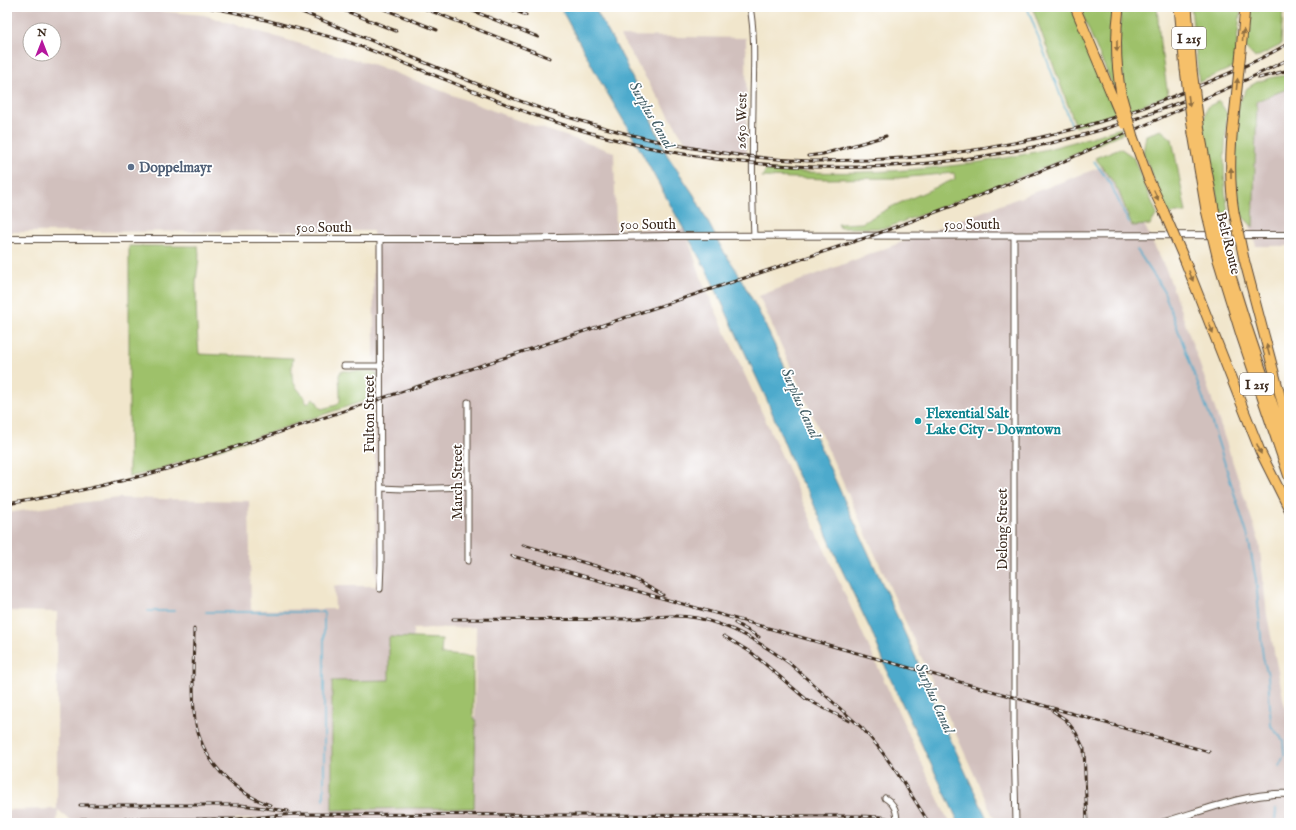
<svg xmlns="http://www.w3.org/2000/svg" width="1296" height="830" font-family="'IM FELL English',serif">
  <rect width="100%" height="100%" fill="#fff"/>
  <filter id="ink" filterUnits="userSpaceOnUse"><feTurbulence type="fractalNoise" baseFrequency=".025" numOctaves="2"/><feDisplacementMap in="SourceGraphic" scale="8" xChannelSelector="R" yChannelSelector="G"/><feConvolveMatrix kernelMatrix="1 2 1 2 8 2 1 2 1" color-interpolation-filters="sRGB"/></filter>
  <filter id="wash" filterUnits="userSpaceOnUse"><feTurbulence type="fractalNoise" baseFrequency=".012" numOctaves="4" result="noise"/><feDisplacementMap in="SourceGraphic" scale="16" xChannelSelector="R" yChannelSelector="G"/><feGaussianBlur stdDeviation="0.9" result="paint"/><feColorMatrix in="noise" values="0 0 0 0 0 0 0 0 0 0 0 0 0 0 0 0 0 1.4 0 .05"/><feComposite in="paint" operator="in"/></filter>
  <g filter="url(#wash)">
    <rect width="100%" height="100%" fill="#f1e6cc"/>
    <path fill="#d1c0bd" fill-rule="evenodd" d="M7,7h107l90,8 123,37 48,13 142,55 97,32 2,77h69l18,54 242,531 6,9h-685v-5l-73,5h-119l-16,-13 -1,13h-50v-13l50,-1v-197l-50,-1v-98l48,-7 64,-8 130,3 2,109 84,-1 -1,-23h42l-3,-355 -366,1zM30,30h24v24h-24zM476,627l-2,181h-137l77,-127 -1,-52z
      M620,36l126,2 1,115 -61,-10z
      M1289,75v171h-33l-11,-37 9,-120z
      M1114,162l53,110 40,113 52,156 8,74 22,113v95h-293l-237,-527z"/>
    <path fill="#9ec16a" stroke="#6c7644" d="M1032,7h39l46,106 -41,14z
      M1079,7h34l-2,35 6,54z
      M1121,7h36l3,36 8,52 -38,15 -4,-13 -7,-53z
      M1191,7h50l-7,60 -35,15z
      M1250,7h33l-2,38 -26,13 -10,-11z
      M1289,75v13l-32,13 -4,126 -14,-14 -2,-14 -3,-38 4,-56 9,-17 10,-6 17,-5z
      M1219,101l8,12 -3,51 1,26 3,23 -8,-1 -17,-87 4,-18z
      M1121,128l2,5 -72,32 -165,63h-46l-2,-4 24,-1 31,-17 62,-27 -1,-6 -56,5 -70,1 -66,-2 4,-7c82,6 174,1 255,-15 34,-7 67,-17 100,-27z
      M1161,130l11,9 14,73 -18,2 -25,-61 3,-18z
      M1120,148l13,9 24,57 -7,11 -18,1 -13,-34 -11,-18 -13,-16z
      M129,246h69c3,15 -3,28 -2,43 0,21 1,44 3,65l94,4c-1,7 -2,16 0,23 3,9 12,13 13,22h2l5,-5 2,1 6,10 16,-4 3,-4v-7l-1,-19 2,-4h32l4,3 1,14 -6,2 -2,9 -219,73 -22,5z
      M389,637l53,2 -1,15 32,3v60l3,3 -2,88h-67l-75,2v-129l57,-1z"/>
    <path fill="#4daacc" stroke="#446a75" d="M560,7h34l30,53 43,95 27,40 28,54 13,19 23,42 32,68 17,40 110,242 6,20 66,143h-30l-69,-145 -16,-41 -32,-67 -33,-77 -11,-16 -31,-77 -58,-125 -81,-147 -25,-42z"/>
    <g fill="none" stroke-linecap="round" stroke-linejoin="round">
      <path stroke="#4daacc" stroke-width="1.5" d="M1027,7l45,119
        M1094,161l16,22 19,40
        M1137,250l26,39 48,131 37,117 8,43 7,78 5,17 3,51 12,14 1,16 -5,10
        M148,611h27
        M206,612h118v188
        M1275,823l1,-14"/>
    </g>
  </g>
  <g filter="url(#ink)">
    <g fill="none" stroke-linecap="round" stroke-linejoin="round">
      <g stroke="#564638" stroke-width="7">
        <path id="minor" d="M750,7c6,33 3,67 3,100 -1,43 -1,86 1,129
          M1014,235v505l2,83
          M344,366h37
          M381,488l22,1 66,-2
          M468,561v-159
          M380,589l1,-25 -1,-325
          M885,798c10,6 12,14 12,25"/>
      </g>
      <g stroke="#564638" stroke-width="8">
        <path id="tertiary" d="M7,239h491l168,-3 623,-1
          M1161,823c39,-11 88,-31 128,-29"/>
      </g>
      <g stroke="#564638" stroke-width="11">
        <path id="motorway" d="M1075,7l38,91
          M1119,7c-4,29 -3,59 2,87
          M1179,7l6,62
          M1187,7l5,63
          M1241,51l4,-44
          M1234,117c-4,32 -5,64 0,95
          M1200,132l14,77
          M1193,133l13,77
          M1148,178l16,34
          M1244,259l45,170
          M1218,260l23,75 48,142
          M1226,260l21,67 42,126
          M1185,261l75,190 29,58"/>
      </g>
      <use href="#minor" stroke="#fff" stroke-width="5"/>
      <use href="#tertiary" stroke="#fff" stroke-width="6"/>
      <use href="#motorway" stroke="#f6c06b" stroke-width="9"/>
      <g stroke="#3b2a1e" stroke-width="3">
        <path id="rail" d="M207,7c30,5 59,13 89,21 18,5 37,9 55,15 63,22 123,50 186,73 180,63 376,68 560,15 32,-9 64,-21 96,-34
          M290,7c57,23 113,47 170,70 39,16 78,32 118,43 75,23 154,38 232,41 19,0 39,-1 58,-1 111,-4 219,-28 321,-70 34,-14 68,-28 100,-47
          M336,7l60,24
          M379,7l58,23
          M421,7l129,51
          M463,7l75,30
          M506,7l20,8
          M1259,78l30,-8
          M808,156l15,-2 63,-18
          M7,504c61,-10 121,-23 180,-41l684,-227 100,-37 89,-36 188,-84 41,-20
          M523,545l94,27 19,8 27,15
          M512,556l697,196
          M453,619c55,0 110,1 165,0 27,0 52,-6 79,-1 35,7 66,26 95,47
          M735,623l24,14
          M194,629c0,28 -3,63 1,91 7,40 37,72 75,85
          M724,636l28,17 54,46 43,22
          M788,662l74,66c26,28 46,62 67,95
          M1053,711l13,9 10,13 8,16 3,74
          M80,805h161l47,6
          M506,817l15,6
          M81,819h155l59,-5 564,2 23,1 23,6"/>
      </g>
      <use href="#rail" stroke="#fff" stroke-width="1.5" stroke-dasharray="4.5" stroke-linecap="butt"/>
      <g stroke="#564638" stroke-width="11" stroke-linecap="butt">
        <path id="motorway-bridge" d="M1185,69l8,64
          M1192,70l8,62
          M1121,94l12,43 15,41
          M1113,98l11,26
          M1234,117l7,-66
          M1214,209l12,51
          M1206,210l12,50
          M1164,212l21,49
          M1234,212l10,47"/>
      </g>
      <use href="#motorway-bridge" stroke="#f6c06b" stroke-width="9"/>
    </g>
    <defs><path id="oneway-solid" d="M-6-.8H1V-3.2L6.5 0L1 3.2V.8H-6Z"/></defs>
    <g fill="#8f6e41">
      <use href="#oneway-solid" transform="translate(1243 35) rotate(-85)"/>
      <use href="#oneway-solid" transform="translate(1117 46) rotate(89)"/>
      <use href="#oneway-solid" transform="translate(1237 84) rotate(-84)"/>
      <use href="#oneway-solid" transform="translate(1189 101) rotate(83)"/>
      <use href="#oneway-solid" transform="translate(1231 173) rotate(-90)"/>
      <use href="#oneway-solid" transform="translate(1156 195) rotate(65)"/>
      <use href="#oneway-solid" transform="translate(1191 276) rotate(68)"/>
      <use href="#oneway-solid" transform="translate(1211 328) rotate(68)"/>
      <use href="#oneway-solid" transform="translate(1268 350) rotate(-105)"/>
      <use href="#oneway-solid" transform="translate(1259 449) rotate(67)"/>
    </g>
  </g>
  <circle fill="#5c6f8a" stroke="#fff" stroke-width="1.5" cx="131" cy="167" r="4"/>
  <circle fill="#0f9aa8" stroke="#fff" stroke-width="1.5" cx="918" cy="421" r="4"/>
  <g text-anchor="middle" stroke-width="3.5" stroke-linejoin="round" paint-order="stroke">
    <g fill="#fff" stroke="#766a62" stroke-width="1">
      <rect x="1172" y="27" width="34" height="22" rx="3"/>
      <rect x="1240" y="373" width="34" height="22" rx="3"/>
    </g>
    <g font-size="13" font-weight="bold" fill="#3b2a1e">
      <text x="1189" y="43">I 215</text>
      <text x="1257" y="389">I 215</text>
    </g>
    <g font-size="14" fill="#3b2a1e" stroke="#fff">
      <text transform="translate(741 121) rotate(-89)" y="5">2650 West</text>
      <text x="648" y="229">500 South</text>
      <text x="972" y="229">500 South</text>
      <text x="324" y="232">500 South</text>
      <text transform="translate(1229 243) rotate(76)" y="5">Belt Route</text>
      <text transform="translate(369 414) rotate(-90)" y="5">Fulton Street</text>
      <text transform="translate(457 482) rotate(-90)" y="5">March Street</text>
      <text transform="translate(1002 529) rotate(-90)" y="5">Delong Street</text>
    </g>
    <g font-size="14" font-weight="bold" fill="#4e5e75" stroke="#fff" text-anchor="start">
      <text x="139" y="172">Doppelmayr</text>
    </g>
    <g font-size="14" font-weight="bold" fill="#0d838f" stroke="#fff" text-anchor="start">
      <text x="926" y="418">Flexential Salt<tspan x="926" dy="16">Lake City - Downtown</tspan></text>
    </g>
    <g font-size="15" font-style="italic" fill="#425d64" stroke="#fff">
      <text transform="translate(652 115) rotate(60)" y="5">Surplus Canal</text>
      <text transform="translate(801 403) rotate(66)" y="5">Surplus Canal</text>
      <text transform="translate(935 698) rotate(66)" y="5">Surplus Canal</text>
    </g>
  </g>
  <rect width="1296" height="830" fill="none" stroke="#fff" stroke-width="24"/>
  <g transform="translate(42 42)"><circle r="19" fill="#ffffff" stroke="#b1aaa5"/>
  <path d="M0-3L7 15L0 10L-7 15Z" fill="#b5179e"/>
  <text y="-6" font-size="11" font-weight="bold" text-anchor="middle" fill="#3b2a1e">N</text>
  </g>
</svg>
